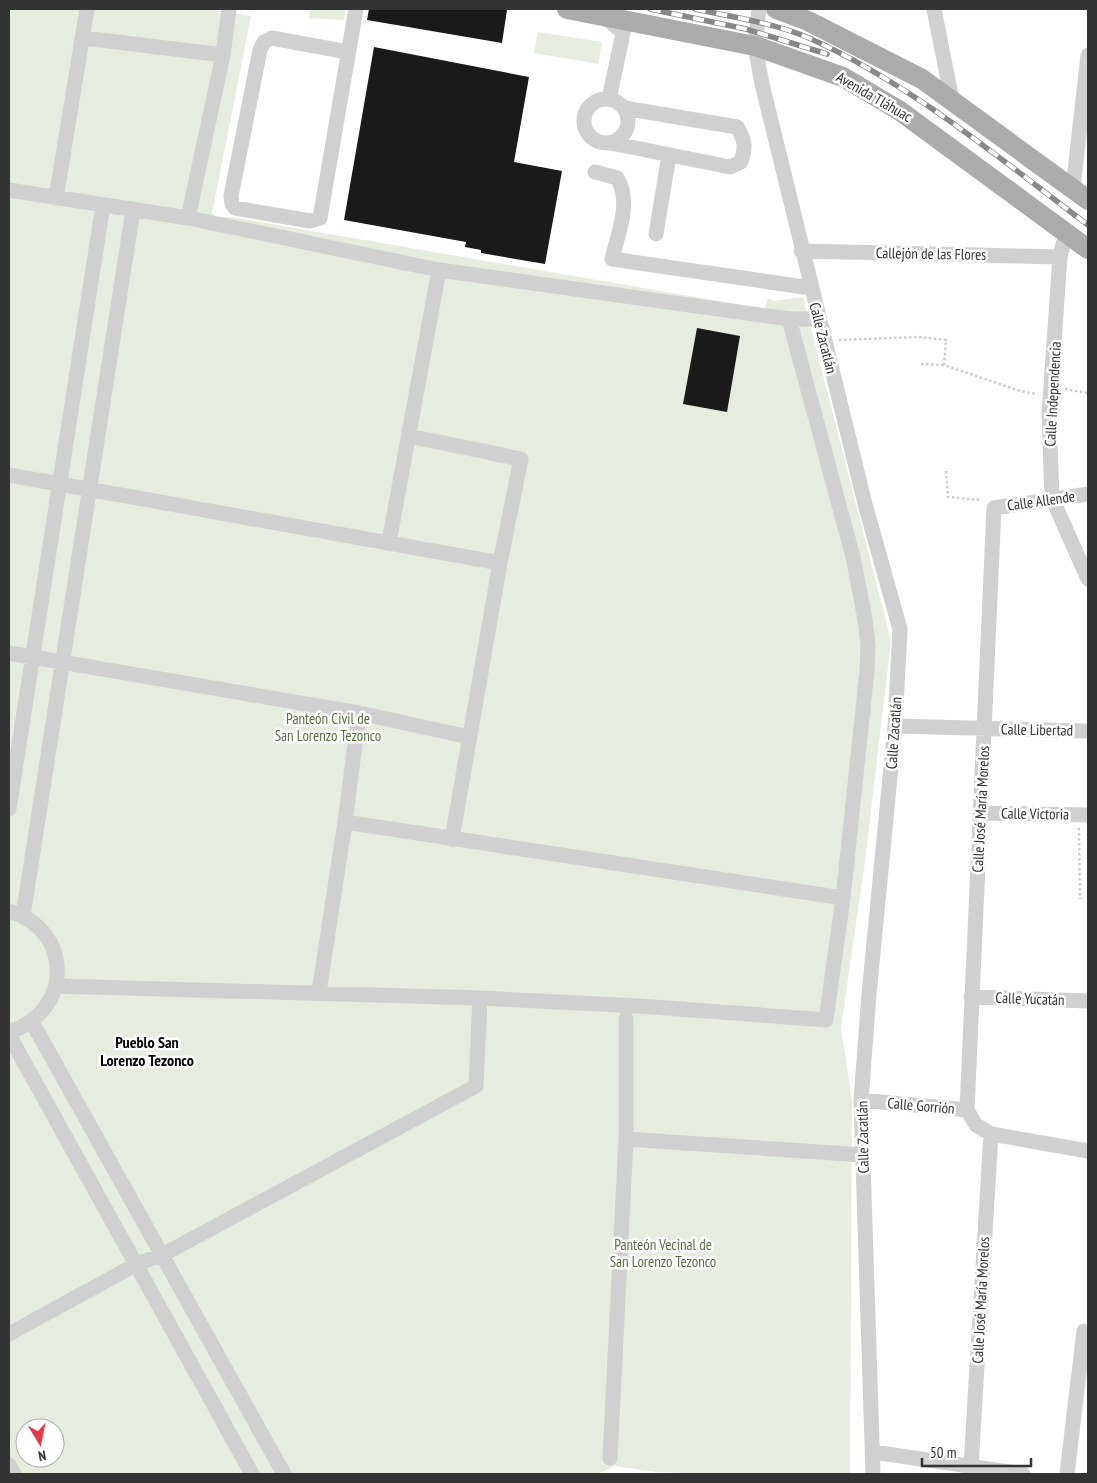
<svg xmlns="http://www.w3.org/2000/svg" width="1097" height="1483" font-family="'PT Sans Narrow',sans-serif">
  <rect width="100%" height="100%" fill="#fff"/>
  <path fill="#e6ecdf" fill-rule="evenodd" d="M9,9h202l40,7 -39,197 4,4h15l534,92 3,-11 6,3 29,-4 88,344 -26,220 -24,167 11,72 -2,374h-128l-66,-2 -42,-6 -17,8h-588zM25,1428h30v30h-30z
    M310,9h35l-1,11 -35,-2z
    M538,32l64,10 -4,22 -64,-11z"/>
  <path fill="#1a1a1a" d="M369,9h132l6,1 -5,33 -135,-23z
    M374,47l155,30 -15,85 48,9 -17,93 -64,-11v-3l-16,-3 1,-5 -122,-22z
    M697,328l43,8 -13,76 -44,-8z"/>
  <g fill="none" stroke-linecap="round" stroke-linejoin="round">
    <path stroke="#cdcdcd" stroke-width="2.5" stroke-dasharray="2.5 2.5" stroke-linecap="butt" d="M839,340l80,-3 27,3 -2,25 76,26 17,3
      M921,364l23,1
      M1065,389l23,4
      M946,471l2,26 33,3
      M1079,828l1,71"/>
    <path stroke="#d0d0d0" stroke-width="15" d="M759,9l-4,37 7,38 103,420 35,125 -5,97 -26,268 -8,106 12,374
      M934,9l18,91
      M605,17l18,16 -14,66
      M84,38l139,17
      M348,52l-76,-14 -8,4 -4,8 -29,146 1,8 3,4 75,13 10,-3 36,-209
      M584 121a22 22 0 1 1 44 0a22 22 0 1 1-44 0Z
      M611,143l119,24 11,-5c5,-15 4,-22 -4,-35l-113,-19
      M595,172l22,6c15,24 1,55 -5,81l199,29
      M1073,189l15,-134
      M9,190l179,28 251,52 350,49h30
      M56,198l31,-189
      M188,218l35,-163 6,-46
      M1066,233l-6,24 -11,157 3,84 36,81
      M656,234l13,-79
      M801,251l259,6
      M409,436l112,23 -21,104
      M9,475l491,88 -48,276
      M389,542l50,-272
      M9,653l350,60 -14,109 -26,170
      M359,713l110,24
      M895,726l193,5
      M9,809l94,-604
      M981,813l107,2
      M345,822l498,76
      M9,911c65,19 64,101 0,121
      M23,916l110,-706
      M56,986l424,12 160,8 186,14 17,-122 24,-227 1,-26 -3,-26 -12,-62 -64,-238
      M971,997l117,4
      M32,1022l252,452
      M9,1035l243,439
      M861,1100l106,10 9,15 15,9 97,17
      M967,1110l27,-602 94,-14
      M626,1139l237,16
      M9,1334l128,-70 25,-9 314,-169 4,-88
      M873,1452l150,22
      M610,1458l16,-319v-120
      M9,1465l5,9
      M971,1466l20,-332
      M1067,1474l17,-143 4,1"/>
    <path stroke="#ababab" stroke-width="20" d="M567,9l188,37 88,31 57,34 188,138
      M776,9l32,12 114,58 166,121"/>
    <g stroke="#888" stroke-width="5.5">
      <path id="rail" d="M650,9l96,20 81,25
        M695,9c38,8 79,14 114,29 102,46 190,120 279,187"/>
    </g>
    <use href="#rail" stroke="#fff" stroke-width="4" stroke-dasharray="11" stroke-linecap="butt"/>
  </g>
  <g text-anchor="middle" stroke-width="5" stroke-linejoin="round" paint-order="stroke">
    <g font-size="15" fill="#333" stroke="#fff">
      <text transform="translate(874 97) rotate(30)" y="5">Avenida Tláhuac</text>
      <text transform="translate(931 254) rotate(1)" y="5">Callejón de las Flores</text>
      <text transform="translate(823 338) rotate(76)" y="5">Calle Zacatlán</text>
      <text transform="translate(1053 394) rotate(-87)" y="5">Calle Independencia</text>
      <text transform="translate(1041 501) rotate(-8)" y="5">Calle Allende</text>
      <text transform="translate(1037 730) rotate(1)" y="5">Calle Libertad</text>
      <text transform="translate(894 733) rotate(-86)" y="5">Calle Zacatlán</text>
      <text transform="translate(981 809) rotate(-87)" y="5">Calle José María Morelos</text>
      <text transform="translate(1035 814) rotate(1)" y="5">Calle Victoria</text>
      <text transform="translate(1030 999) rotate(2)" y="5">Calle Yucatán</text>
      <text transform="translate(921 1106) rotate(5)" y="5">Calle Gorrión</text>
      <text transform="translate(863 1137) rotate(-91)" y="5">Calle Zacatlán</text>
      <text transform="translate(981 1300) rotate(-87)" y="5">Calle José María Morelos</text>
    </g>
    <g font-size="15" fill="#56703f" stroke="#fff">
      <text x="328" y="724">Panteón Civil de<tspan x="328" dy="17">San Lorenzo Tezonco</tspan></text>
      <text x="663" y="1250">Panteón Vecinal de<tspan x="663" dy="17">San Lorenzo Tezonco</tspan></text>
    </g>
    <g font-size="16" font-weight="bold" fill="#000" stroke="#fff">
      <text x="147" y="1048">Pueblo San<tspan x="147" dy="18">Lorenzo Tezonco</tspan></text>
    </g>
  </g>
  <rect width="1097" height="1483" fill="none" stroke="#333333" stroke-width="20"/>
  <g transform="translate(40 1443) rotate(170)"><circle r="24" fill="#ffffff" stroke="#adadad"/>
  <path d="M0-4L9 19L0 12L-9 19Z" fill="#e63946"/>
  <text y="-8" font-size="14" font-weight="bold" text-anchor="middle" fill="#333333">N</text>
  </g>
  <path d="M922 1458v8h109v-8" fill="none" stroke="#333333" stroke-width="2.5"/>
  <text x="930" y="1458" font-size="15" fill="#333333" stroke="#ffffff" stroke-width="4" paint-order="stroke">50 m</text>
</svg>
